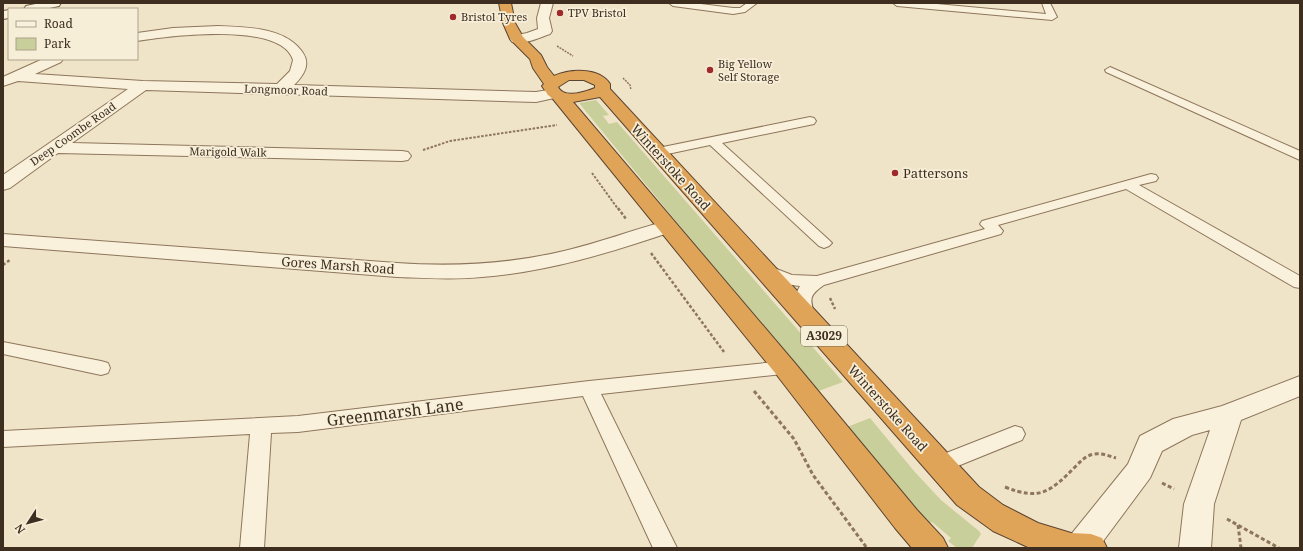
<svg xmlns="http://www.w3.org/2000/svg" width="1303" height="551" font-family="'Noto Serif',serif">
  <rect width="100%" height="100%" fill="#f0e4c8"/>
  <path fill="#c9cf9b" d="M596,100l13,15 -6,1 6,8 8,-2 226,260 -27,10 -237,-289z
    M870,418l44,53 27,29 38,31 2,3 -9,14h-15l-9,-7 3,-3 -19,-16 -4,2 -81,-97z"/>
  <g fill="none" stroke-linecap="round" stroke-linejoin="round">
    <g stroke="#8d765c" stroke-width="2">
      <path id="lane" d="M669,3h24l40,5h7l7,-5h10l-12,9 -12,2 -60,-8z
        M893,3h33l120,11 -4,-11h8l7,14 -5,3 -155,-14z
        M1110,67l190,84v9l-194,-88 -1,-2z
        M810,117l4,1 2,3 -2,3 -92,19 107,97 3,3 -3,3 -5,2 -5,-2 -109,-101 -52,11 -4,-1 -2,-3 2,-3 4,-1z
        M1151,174l5,1 2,3 -2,3 -17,4 161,91v12l-6,-1 -168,-98 -128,36 5,6 -2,3 -177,51c-16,11 -14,14 -9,32l-3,4 -6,2 -6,-2c-7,-11 -7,-24 0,-35 -12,-1 -33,-4 -40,-15l2,-3 6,-2 6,2 18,7 25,1 168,-47 -5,-5 2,-3z
        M3,342l98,19 7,2 2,5 -2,5 -7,2 -98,-21z
        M785,361l7,2 2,5 -2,5 -191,21 76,154h-24l-70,-152 -285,36 -27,1 -7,115h-24l10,-114 -247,13v-16l295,-15 291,-35z
        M1015,426l7,2 3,6 -3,6 -84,34 -7,-3 -4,-6 4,-6z"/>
    </g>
    <g stroke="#8d765c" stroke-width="2">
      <path id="street" d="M541,3h12l-4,15 3,13 -2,3c-12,4 -25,11 -38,8l-2,-3 2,-3 15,-3 11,-4 -1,-11z
        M218,26c28,1 68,1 85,27 8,12 0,23 -9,32l242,7 18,-3 5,2 3,3 -3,3 -23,5 -390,-12 -74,53 330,8 6,1 3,4 -3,4 -6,1 -344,-8 -48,35 -7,2v-15l125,-86 -110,-8 -15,5v-9l40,-18h20l-2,3 -26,12 108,7 134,3 13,-13 3,-11c-12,-39 -125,-24 -156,-19v-8l36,-5z
        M667,221l7,2 3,4 -3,4c-62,21 -126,41 -192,46 -28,3 -56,1 -85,0l-394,-31v-12l394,29c57,4 112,1 167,-12 35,-8 68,-21 103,-30z
        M1300,376v20l-59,24 -27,84 -3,44h-32l5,-44 26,-74 -18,5 -30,16 -12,27 -52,70h-34l5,-11 59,-73 12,-28 33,-17 49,-13z"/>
    </g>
    <g stroke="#6f573f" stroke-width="2">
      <path id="secondary" d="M40,3h21l-2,3 -14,3h-21l2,-3z
        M9,10v8l-6,1v-8z"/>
    </g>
    <g stroke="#5b4430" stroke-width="2">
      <path id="highway" d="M499,3h12l4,20 8,14 18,18 6,12 7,9c16,-7 45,-9 56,8v5l369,398 24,18 35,18 33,10 20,1 11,4 5,10h-77l-37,-17 -36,-26 -357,-408 -27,5 221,260 123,148 26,28 5,10h-36l-17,-20 -119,-154 -223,-275 -5,-4 -6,-9 2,-2 -11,-16 -3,-9 -20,-20 -7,-16zM569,80h15l11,5v3c-10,4 -31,11 -37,-1z"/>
    </g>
    <path stroke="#8d765c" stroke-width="1.5" stroke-dasharray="2 1" stroke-linecap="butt" d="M557,46l16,10
      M623,78l7,7 1,5"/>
    <path stroke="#8d765c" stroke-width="2" stroke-dasharray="2.5 1.5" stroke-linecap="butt" d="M423,150l27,-9 107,-16
      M592,173l26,36"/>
    <path stroke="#8d765c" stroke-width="2.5" stroke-dasharray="3 2" stroke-linecap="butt" d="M618,208l8,11
      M651,253l73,99
      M3,265l7,-5
      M830,298l5,11"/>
    <path stroke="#8d765c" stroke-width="3" stroke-dasharray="4 2.5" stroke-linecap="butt" d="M754,391l40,48 19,36 54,73
      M1162,483l12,6
      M1005,487c35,14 45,5 70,-20 6,-6 11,-12 20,-13 7,-1 14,2 21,4
      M1227,519l52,29
      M1238,525l3,23"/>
    <use href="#lane" fill="#faf1dc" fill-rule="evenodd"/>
    <use href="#street" fill="#faf1dc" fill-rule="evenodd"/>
    <use href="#secondary" fill="#faf1dc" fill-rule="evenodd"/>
    <use href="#highway" fill="#e0a458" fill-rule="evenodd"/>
  </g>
  <g fill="#9e2a2b" stroke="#f7eed8" stroke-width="1.5">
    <circle cx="560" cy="13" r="4"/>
    <circle cx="453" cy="17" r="4"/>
    <circle cx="710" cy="70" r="4"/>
    <circle cx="895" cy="173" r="4"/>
  </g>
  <g text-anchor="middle" stroke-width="3.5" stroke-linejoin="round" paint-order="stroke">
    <g font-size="11" fill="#3d2e20" stroke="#f7eed8" text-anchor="start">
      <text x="568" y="17">TPV Bristol</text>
      <text x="461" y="21">Bristol Tyres</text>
      <text x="718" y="68">Big Yellow<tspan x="718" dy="13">Self Storage</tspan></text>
    </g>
    <g font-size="11" fill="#3d2e20" stroke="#f7eed8">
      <text transform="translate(286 90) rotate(2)" y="4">Longmoor Road</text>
      <text transform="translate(73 134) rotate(-35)" y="4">Deep Coombe Road</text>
      <text transform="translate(228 152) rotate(1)" y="4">Marigold Walk</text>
    </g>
    <rect fill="#f7eed8" stroke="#756857" stroke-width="1" x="801" y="326" width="46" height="20" rx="3"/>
    <g font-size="12" font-weight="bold" fill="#3d2e20">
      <text x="824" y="340">A3029</text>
    </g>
    <g font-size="13" fill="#3d2e20" stroke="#f7eed8">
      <text transform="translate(671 167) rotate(48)" y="5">Winterstoke Road</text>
      <text transform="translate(338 265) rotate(4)" y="5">Gores Marsh Road</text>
      <text transform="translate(888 408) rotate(48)" y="5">Winterstoke Road</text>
    </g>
    <g font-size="13" fill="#3d2e20" stroke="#f7eed8" text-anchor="start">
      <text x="903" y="178">Pattersons</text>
    </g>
    <g font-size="16" fill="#3d2e20" stroke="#f7eed8">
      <text transform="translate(395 412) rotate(-7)" y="6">Greenmarsh Lane</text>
    </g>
  </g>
  <rect width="1303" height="551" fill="none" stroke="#3d2e20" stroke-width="8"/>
  <rect x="8" y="8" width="130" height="52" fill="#f7eed8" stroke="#ada18e"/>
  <rect x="16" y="21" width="20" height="6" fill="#faf1dc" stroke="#ada18e"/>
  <text x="44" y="28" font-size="12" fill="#3d2e20">Road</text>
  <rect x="16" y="38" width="20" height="12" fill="#c9cf9b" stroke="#ada18e"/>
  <text x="44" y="48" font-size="12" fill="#3d2e20">Park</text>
  <g transform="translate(28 523) rotate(234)" stroke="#f7eed8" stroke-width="3" paint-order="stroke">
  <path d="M0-3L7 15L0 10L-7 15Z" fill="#3d2e20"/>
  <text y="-6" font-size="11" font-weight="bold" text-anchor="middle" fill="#3d2e20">N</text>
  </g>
</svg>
